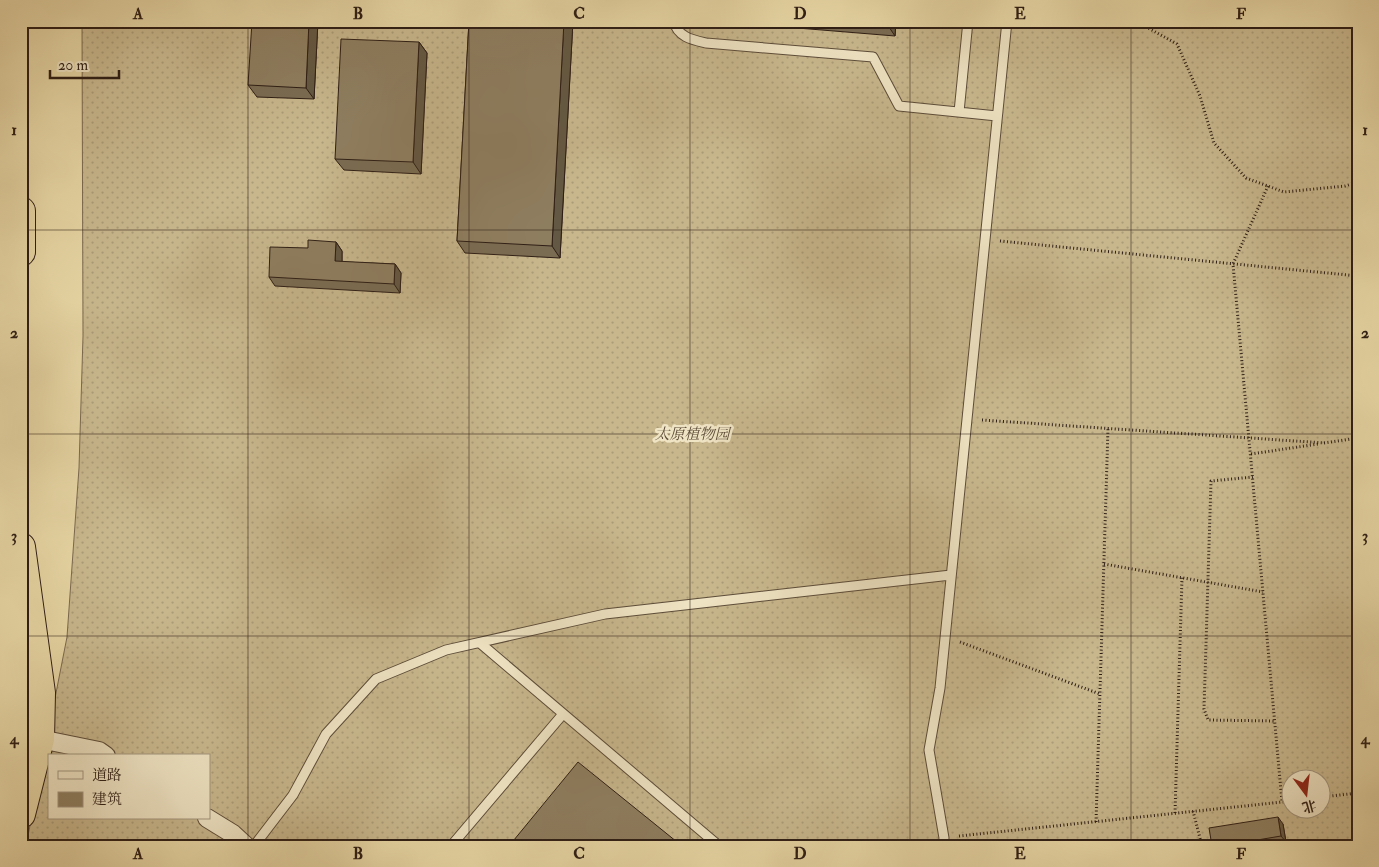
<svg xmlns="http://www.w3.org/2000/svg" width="1379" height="867" font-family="'IM FELL Double Pica','Noto Serif SC',serif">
  <defs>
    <pattern id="grass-dots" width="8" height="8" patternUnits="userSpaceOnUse" patternTransform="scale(1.25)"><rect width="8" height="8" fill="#c8b78d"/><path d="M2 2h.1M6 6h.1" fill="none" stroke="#ac9d79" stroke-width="1.8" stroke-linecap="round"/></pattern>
  </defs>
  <rect width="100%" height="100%" fill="#e7d6a5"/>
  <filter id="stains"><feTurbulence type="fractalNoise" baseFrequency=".004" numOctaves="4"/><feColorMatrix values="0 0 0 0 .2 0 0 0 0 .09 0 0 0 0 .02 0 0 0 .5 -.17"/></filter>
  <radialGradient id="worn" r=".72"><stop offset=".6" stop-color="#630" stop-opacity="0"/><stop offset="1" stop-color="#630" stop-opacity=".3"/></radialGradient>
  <path fill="url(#grass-dots)" stroke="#7b6a51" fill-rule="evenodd" d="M82,21h1276v825h-1332l41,-209 12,-169 4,-132zM49,756h160v62h-160zM1292,780h30v30h-30z"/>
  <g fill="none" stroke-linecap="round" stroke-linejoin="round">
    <g stroke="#5c4c39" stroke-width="11">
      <path id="service" d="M674,21c3,16 19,19 32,22l167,14 26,49 98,10
        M959,112l9,-91
        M480,643l239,203
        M254,846l39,-51 33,-61 50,-55 70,-29 159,-36 346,-39
        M451,846l112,-132
        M943,846l1,-8 -15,-88 11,-62 67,-667"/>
    </g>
    <g stroke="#5c4c39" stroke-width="20">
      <path id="minor" d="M40,739l59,12 7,5
        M207,818l26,16 13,12"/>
    </g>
    <g stroke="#2e1e15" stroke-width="30">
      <path id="trunk" d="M21,211v41
        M21,547l20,146 -1,46 -19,75"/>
    </g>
    <path stroke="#2e1e15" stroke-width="3" stroke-dasharray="1 2.5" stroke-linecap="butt" d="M1115,21l26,3 36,20 23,52 14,47 32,35 38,14 61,-6 13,-4
      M1268,186l-35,78 49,538
      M1000,241l358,35
      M982,420l343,23
      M1324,443l34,-5
      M1251,454l67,-10
      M1253,477l-42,4 -7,228 4,11 67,1
      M1104,564l159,28
      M960,642l140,52
      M1322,797l36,-4
      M1193,811l9,35
      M1175,813l7,-236
      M1096,822l12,-394
      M959,836l333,-35"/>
    <use href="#service" stroke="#efe4c4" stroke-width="9"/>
    <use href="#minor" stroke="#efe4c4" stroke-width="18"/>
    <use href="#trunk" stroke="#e7d6a5" stroke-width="28"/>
  </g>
  <path fill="#7a6c53" stroke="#2e1e15" d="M318,21l-4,78 -57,-2 -9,-12z
    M469,21h104l-13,237 -95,-5 -8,-12z
    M712,21h184l-1,15z
    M419,42l8,11 -6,121 -77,-4 -9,-11z
    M336,242l6,9v11l53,2 6,9 -1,20 -125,-7 -6,-9 39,-29z
    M1283,824l3,18 -21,4h-53z"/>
  <path fill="#635843" stroke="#2e1e15" d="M309,21h9l-4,78 -8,-11z
    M564,21h9l-13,237 -8,-12z
    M887,21h9l-1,15 -8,-12z
    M419,42l8,11 -6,121 -8,-12z
    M336,242l6,9v19l-7,-9z
    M395,264l6,9 -1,20 -6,-9z
    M1278,817l5,7 3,18 -5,-6z"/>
  <path fill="#8e7e60" stroke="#2e1e15" d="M252,21h57l-3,67 -58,-3z
    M469,21h95l-12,225 -95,-5z
    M847,21h40v3z
    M341,39l78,3 -6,120 -78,-3z
    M308,240l28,2 -1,19 60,3 -1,20 -125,-7 1,-30 38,1z
    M578,762l104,84h-173z
    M1278,817l3,19 -59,10h-10l-3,-18z"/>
  <path fill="none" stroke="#2e1e15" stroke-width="1" stroke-opacity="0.55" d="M248,21v825M469,21v825M690,21v825M910,21v825M1131,21v825M21,230h1337M21,434h1337M21,636h1337"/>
  <g text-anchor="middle" stroke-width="5" stroke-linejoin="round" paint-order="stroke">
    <g font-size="15" font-style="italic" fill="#5c4c39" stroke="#efe4c4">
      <text x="692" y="439">太原植物园</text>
    </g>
  </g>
  <rect width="1379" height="867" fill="none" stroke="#e7d6a5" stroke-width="55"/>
  <rect x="48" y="754" width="162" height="65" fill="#efe4c4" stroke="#a2957e"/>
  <rect x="58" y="771" width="25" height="8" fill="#efe4c4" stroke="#a2957e"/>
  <text x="92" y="780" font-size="15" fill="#2e1e15">道路</text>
  <rect x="58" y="792" width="25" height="15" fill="#8e7e60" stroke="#a2957e"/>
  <text x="92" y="804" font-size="15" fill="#2e1e15">建筑</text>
  <g transform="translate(1306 794) rotate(165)"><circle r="24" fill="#efe4c4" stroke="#a2957e"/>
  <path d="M0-4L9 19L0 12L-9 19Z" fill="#8f2418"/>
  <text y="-8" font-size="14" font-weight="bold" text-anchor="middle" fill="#2e1e15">北</text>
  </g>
  <path d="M50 70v8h69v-8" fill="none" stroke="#2e1e15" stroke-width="2.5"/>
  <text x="58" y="70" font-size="15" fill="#2e1e15" stroke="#efe4c4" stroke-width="4" paint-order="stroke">20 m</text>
  <rect x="28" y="28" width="1324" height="812" fill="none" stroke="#2e1e15" stroke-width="2"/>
  <g font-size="16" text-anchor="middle" font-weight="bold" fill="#2e1e15">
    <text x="138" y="19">A</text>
    <text x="358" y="19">B</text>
    <text x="579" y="19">C</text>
    <text x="800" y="19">D</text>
    <text x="1020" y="19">E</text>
    <text x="1241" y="19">F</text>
    <text x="14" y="135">1</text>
    <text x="1365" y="135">1</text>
    <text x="14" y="338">2</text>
    <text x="1365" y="338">2</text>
    <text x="14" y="541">3</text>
    <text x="1365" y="541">3</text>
    <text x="14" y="744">4</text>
    <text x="1365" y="744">4</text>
    <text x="138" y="859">A</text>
    <text x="358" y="859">B</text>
    <text x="579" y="859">C</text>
    <text x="800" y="859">D</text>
    <text x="1020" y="859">E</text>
    <text x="1241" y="859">F</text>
  </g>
  <rect width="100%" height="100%" filter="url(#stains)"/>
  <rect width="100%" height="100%" fill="url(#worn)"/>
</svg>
